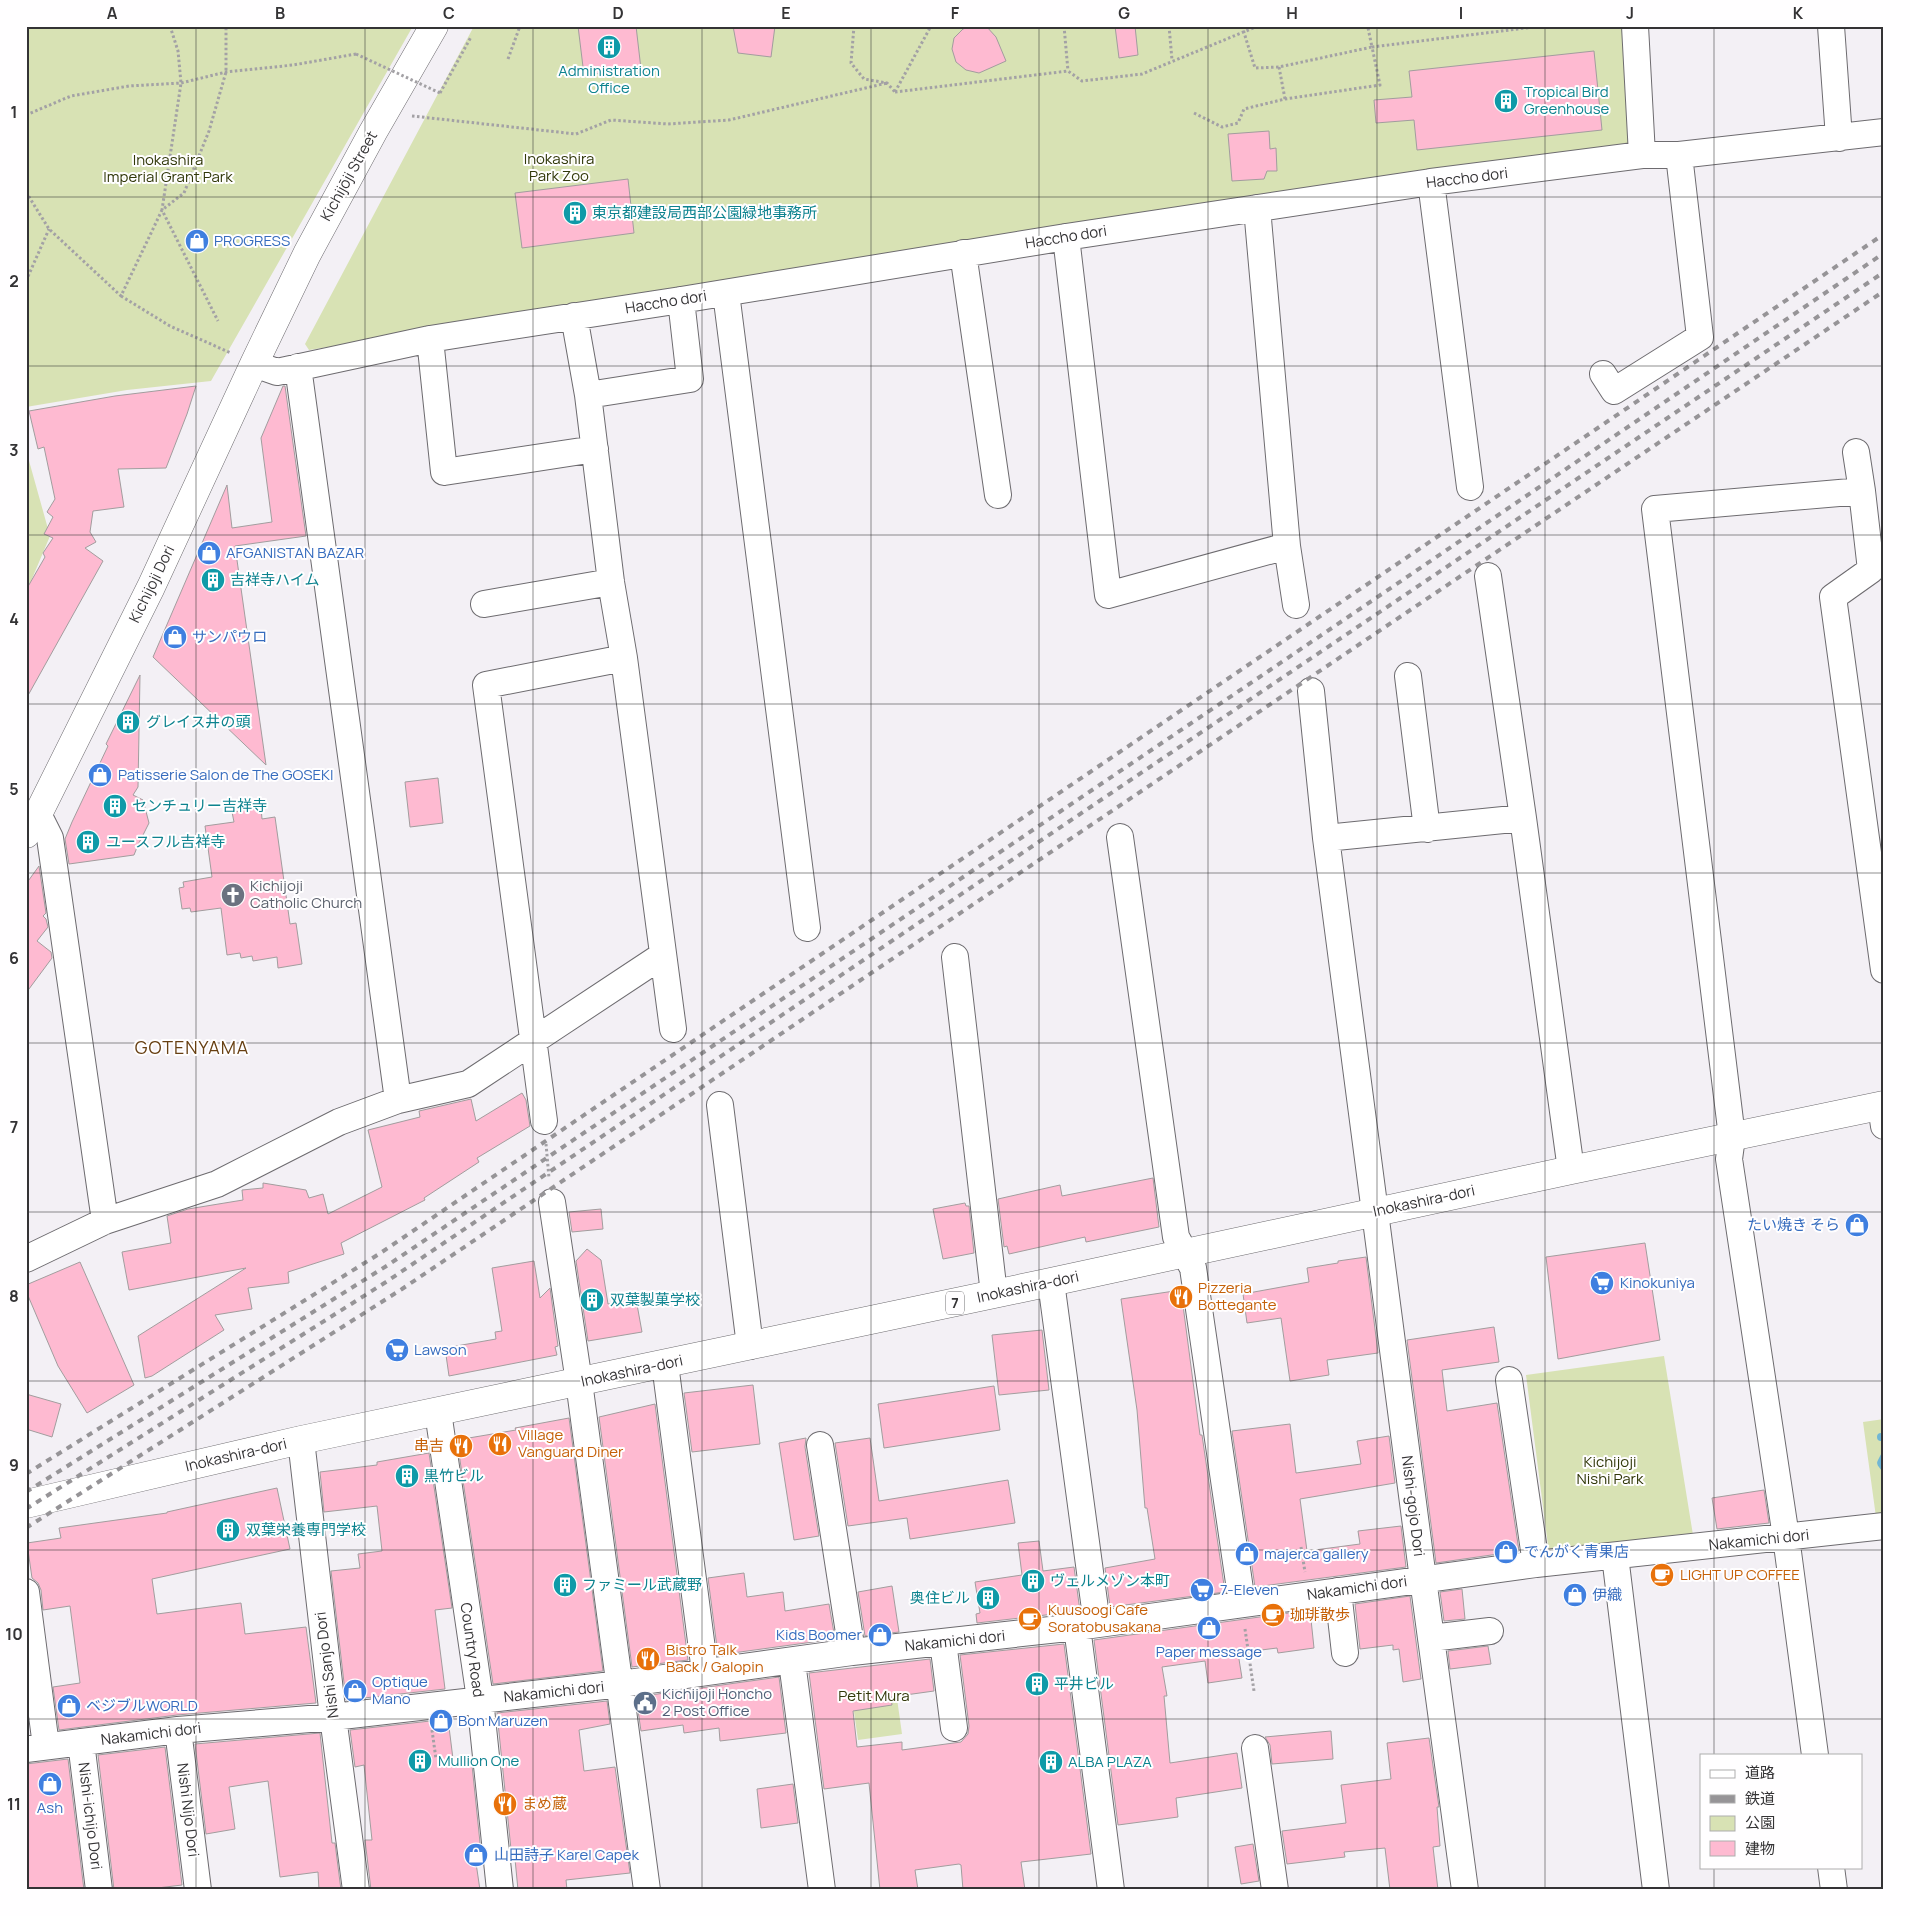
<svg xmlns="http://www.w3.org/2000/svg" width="1910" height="1916" font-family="Manrope,'Noto Sans JP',sans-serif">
  <rect width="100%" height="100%" fill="#f3f0f5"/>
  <path fill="#d8e2b4" d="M26,26h387l-202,355 -84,9 -101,17z
    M474,26h1151l7,119 -1323,205 -4,-6z
    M26,450l24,86 -24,57z
    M1664,1356l29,179 -144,18 -23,-178z
    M1884,1419v97l-8,1 -13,-95z
    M892,1663l10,71 -44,6 -10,-70z"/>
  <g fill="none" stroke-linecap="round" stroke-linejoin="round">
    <path stroke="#70b6d4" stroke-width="8" d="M1881,1437h3
      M1884,1457l-3,6 3,4"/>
  </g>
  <path fill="#febad1" stroke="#a29d9e" d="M578,26h58l5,43 -57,6z
    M733,26h42l-4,31 -33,-4z
    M971,26h15l10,11 10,24 -27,12 -13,-3 -10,-8 -4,-13 2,-11 9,-9z
    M1115,26h20l3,29 -19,3z
    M1594,51l8,79 -185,20 -3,-30 -38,3 -2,-23 38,-3 -3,-26z
    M1269,131l1,18 6,-1 1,23h-10l-3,8 -32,2 -4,-47z
    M628,179l6,54 -112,15 -7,-55z
    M196,386l-9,28 -21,54 -48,1 6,38 -31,4 -3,21 6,10 -11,6 18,13 -77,138v-109l19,-33 -2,-4 10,-15 -9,-4 9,-17 -6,-5 8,-13 -11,-52 -6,2 -9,-38 86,-15z
    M283,386h2l21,150 -71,10 31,219 -113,-108 74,-172 5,43 40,-6 -11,-84z
    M140,675l-2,112 -5,8 10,5 6,23 -11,22 -4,10 -65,9 -4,-25 7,-17 36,-76 -2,-2z
    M438,778l5,45 -33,4 -5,-45z
    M261,808l1,11 13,-2 15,107 6,-1 6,41 -24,4 -1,-11 -24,4 -1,-5 -11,2 -1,-5 -13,2 -6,-47 -30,4 -1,-4 -8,1 -3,-21 5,-1 -1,-5 29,-5 -7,-51 29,-4 -2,-10z
    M39,866l7,47 -3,3 3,3 2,8 -11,14 14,11 1,6 -26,35v-109z
    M522,1093l4,7 4,26 -53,32 2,4 -55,36 1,2 -84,43 3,11 -56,18 1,11 -41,5 4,21 -37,6 9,15 -72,46 -7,2 -7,-42 108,-68 -117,22 -7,-38 49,-9 -4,-27 21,-7 55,-9 -1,-10 21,-2v-5l43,7 3,8 14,-4 5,20 54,-27 -14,-57 52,-13 -1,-6 52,-12 5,22z
    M1153,1178l6,49 -73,15 -1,-5 -76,17 -2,-8 -3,1 -6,-48 62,-14 2,11z
    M965,1203l1,3h3l5,47 -31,6 -10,-50z
    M601,1209l2,20 -31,3 -3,-20z
    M1645,1243l15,97 -102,19 -12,-102z
    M587,1249l14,11 7,44 28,-5 6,33 -54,9 -12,-80z
    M1366,1257l12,96 -51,7 2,15 -39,6 -9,-63 -34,5 -4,-29 66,-12 -2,-14 31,-5v-2z
    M534,1261l6,37 10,-10 8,58 -3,1 2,8 -108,21 -4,-28 51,-9 -1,-7 7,-1 -10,-63z
    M80,1262l54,123 -47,28 -29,-47 -32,-75v-6z
    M1181,1290l19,145h2l23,157 -115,15 -5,-39 50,-9 -8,-51h-2l-8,-98 -16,-111z
    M1494,1327l5,35 -57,8 5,41 50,-8 22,148 -83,12 -29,-223z
    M1042,1330l7,60 -50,5 -7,-60z
    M753,1385l7,59 -68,8 -8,-59z
    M994,1386l6,44 -116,18 -6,-44z
    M26,1394l35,10 -9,33 -26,-8z
    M655,1404l33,256 -56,7 -33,-250z
    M569,1418l34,253 -110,13 -36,-244 59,-10 -1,-2z
    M1290,1424l6,49 65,-9 -4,-23 32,-5 6,47 -95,16 7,52 53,-7 -2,-13 43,-5 5,41 -151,20 -23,-156z
    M806,1438l-1,9 14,89 -25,4 -15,-97z
    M870,1438l9,63 129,-21 7,43 -105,16 -3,-21 -59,8 -13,-83z
    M429,1453l23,155 -17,2 10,79 -99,11 -15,-129 29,-3 -2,-14 24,-3 -5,-45 -53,6 -4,-40 57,-7v-3z
    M277,1488l13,61 -138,30 5,35 84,-11 4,31 61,-7 10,76 -139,12 -118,15 -6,-43 27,-4 -10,-77 -27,4 -2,-20 -3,-7 -6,-5 -5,-35 34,-5 -2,-10 108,-15v-1z
    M1764,1490l5,33 -52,6 -5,-31z
    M1039,1541l4,30 31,-4 6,44 -103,12 -1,-9 4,-1 -5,-31 47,-7 -4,-32z
    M744,1573l3,24 36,-5 2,19 44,-7 6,35 -117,16 -10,-77z
    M892,1586l7,46 -34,4 -7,-44z
    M1462,1589l3,30 -21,2 -4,-29z
    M1410,1596l11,83 -18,3 -4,-33 -6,1v-5l-33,4 -5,-45z
    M1310,1610l4,38 -36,5 -1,-5 -39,5 4,25 -34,5 -3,-22 -43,6 5,29h-3l6,67 67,-10 5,35 -66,10 2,19 -60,8 -24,-185z
    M1064,1644l27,210 -70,8 4,28h-62l-2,-25 -2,-1 -44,6 3,20h-38l-11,-107 -45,6 -15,-116 121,-14 4,32 -43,6 1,8 -39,6 4,36 45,-5v8l59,-8 7,-8 1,-8 -9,-71z
    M1488,1646l3,18 -41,5 -2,-18z
    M779,1677l7,56 -66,8 -1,-13 -35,5 -1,-8 -42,6 -5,-34z
    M607,1701l3,23 -31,6 5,41 31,-4 15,106 -64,7 1,10h-49l-3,-31h-3l-15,-146z
    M448,1719l6,48 18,-2 10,97 -6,1 4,27h-109l-6,-50h7l-8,-75 -9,2 -5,-37z
    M1331,1731l2,28 -61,5 -2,-19 -5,-8z
    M320,1733l12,110h3l6,47h-22l-1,-18 -38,5 -12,-96 -39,6 6,42 -29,5 -11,-90z
    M1429,1738l10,69h-2l3,39 -7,1 5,43h-48l-5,-42 -41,4 1,5 -58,7 -5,-33 64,-8 -5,-38 50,-6 -4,-36z
    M165,1747l17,138 -41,5h-27l-16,-135z
    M68,1759l16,131h-58v-126z
    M793,1784l5,39 -37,5 -4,-39z
    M1253,1844l6,37 -18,3 -6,-37z"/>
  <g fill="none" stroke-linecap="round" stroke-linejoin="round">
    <g stroke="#6d6b6f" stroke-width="28">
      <path id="minor" d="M1635,26l7,129
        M1831,26l8,112
        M1431,182l39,305
        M1066,237l42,358 179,-49 -30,-338
        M963,253l35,242
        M726,293l81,635
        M574,316l14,79 23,187 13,76 49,371
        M430,339l14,133 151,-23
        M254,364l23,8 153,-33 69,-11 182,-28 385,-63 365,-55 211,-27h37l205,-23
        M298,367l100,733
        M1603,374l11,17 86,-54 -21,-182
        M588,395l102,-16 -9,-79
        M1862,491l9,79 -38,27 51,373
        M1287,546l9,59
        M1488,576l35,242 48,352
        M484,604l127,-22
        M1408,676l19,153
        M1311,691l15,147 97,741 42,311
        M38,814l12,24 55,383
        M1120,837l56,400 17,31 49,335
        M1326,838l197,-20
        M955,957l39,337
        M720,1105l30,241
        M1881,1106l3,20
        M544,1121l-58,-436 138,-27
        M552,1202l27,180 68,508
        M26,1259l79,-38 112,-37 122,-62 59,-22 70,-16 195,-129
        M1051,1282l46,342
        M665,1364l40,308
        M1509,1380l27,184
        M438,1412l42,287 20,191
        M301,1440l32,277 23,173
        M820,1445l32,207
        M1615,1556l41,334
        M1338,1591l7,62
        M26,1592l20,154
        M1077,1627l34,263
        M1431,1638l59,-7
        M943,1642l11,86
        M792,1662l30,228
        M178,1730l20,160
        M81,1742l18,148
        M1255,1748l20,142
        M26,1749l152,-19 155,-13 288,-33 231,-32 225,-25 459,-63 348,-38
        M1815,1755l-29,-218 -57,-378 3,-22 -77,-628 207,-18 -6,-39
        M1831,1867l3,23"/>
    </g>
    <g stroke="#6d6b6f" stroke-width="29">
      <path id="major" d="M26,834l12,-20 113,-227 103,-223 53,-110 66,-122 61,-106
        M26,1504l275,-64 750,-158 520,-112 313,-65"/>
    </g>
    <path stroke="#a3a1a5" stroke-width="3" stroke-dasharray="2.5 2.5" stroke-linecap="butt" d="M170,26l8,25 3,32 -19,127 56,111
      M854,26l-3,37 13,16 23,4 8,9
      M1064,26l4,45
      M1169,26l3,34
      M1242,26l13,42 24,-1 93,-20 -4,-19 -3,-2
      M1585,26l1,1
      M508,59l12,-33
      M1279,67l6,32
      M895,92l173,-21 14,10 60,-7 116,-48
      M895,92l36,-66
      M440,93l31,-56
      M1194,113l28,14 16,-4 6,-14 41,-10 95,-14 -8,-38 170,-21
      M26,115l45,-19 58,-10 52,-3 45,-11 67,-7 63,-11
      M412,116l164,18 35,-14 57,4 61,-4 158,-37
      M26,192l23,37 72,67 41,-86 22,-17 25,-62 17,-59v-46
      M26,281l23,-52
      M121,296l49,30 61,27
      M546,1144l3,34
      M1301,1547l4,25
      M1245,1629l9,62
      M432,1730l4,29"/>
    <use href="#minor" stroke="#fff" stroke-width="26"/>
    <use href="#major" stroke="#fff" stroke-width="28"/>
    <path stroke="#969497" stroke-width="4" stroke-dasharray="6 6" stroke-linecap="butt" d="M26,1474l353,-220 1505,-1020
      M26,1492l362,-227 882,-595 614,-417
      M26,1509l360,-227 1498,-1010
      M26,1528l376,-239 1482,-998"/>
    <path stroke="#a3a1a5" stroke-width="3" stroke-dasharray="2.5 2.5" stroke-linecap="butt" d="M356,54l84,39"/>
  </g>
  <path fill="none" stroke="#343335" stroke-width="1" stroke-opacity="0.55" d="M196,26v1864M365,26v1864M533,26v1864M702,26v1864M871,26v1864M1039,26v1864M1208,26v1864M1377,26v1864M1545,26v1864M1714,26v1729M26,197h1858M26,366h1858M26,535h1858M26,704h1858M26,873h1858M26,1043h1858M26,1212h1858M26,1381h1858M26,1550h1858M26,1719h1858M1714,1867v23"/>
  <defs>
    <g id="building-disc" transform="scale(1.25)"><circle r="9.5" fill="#0f9aa8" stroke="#fffeff"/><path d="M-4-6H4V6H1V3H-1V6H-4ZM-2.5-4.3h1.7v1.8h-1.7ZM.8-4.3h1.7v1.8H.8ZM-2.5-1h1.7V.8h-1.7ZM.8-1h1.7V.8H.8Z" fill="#fff"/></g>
    <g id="shop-disc" transform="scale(1.25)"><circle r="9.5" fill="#3f7fe0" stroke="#fffeff"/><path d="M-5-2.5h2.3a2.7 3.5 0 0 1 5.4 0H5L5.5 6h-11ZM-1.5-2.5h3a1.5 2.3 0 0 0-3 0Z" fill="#fff"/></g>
    <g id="church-disc" transform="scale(1.25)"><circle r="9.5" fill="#6b7280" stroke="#fffeff"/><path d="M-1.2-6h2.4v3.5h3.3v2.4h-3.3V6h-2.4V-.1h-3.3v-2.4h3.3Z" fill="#fff"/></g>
    <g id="supermarket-disc" transform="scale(1.25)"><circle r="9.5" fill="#3f7fe0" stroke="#fffeff"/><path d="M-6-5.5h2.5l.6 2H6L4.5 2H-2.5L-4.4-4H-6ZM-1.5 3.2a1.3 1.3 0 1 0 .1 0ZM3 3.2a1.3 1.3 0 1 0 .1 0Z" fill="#fff"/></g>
    <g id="restaurant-disc" transform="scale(1.25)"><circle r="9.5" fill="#e8710a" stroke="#fffeff"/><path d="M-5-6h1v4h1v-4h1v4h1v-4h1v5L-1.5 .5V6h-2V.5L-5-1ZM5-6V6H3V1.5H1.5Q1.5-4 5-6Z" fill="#fff"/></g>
    <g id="cafe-disc" transform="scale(1.25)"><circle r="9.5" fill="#e8710a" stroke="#fffeff"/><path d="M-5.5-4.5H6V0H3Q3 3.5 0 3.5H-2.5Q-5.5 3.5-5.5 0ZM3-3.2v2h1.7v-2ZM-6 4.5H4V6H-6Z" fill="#fff"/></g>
    <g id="civic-disc" transform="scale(1.25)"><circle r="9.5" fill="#5c6f8a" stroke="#fffeff"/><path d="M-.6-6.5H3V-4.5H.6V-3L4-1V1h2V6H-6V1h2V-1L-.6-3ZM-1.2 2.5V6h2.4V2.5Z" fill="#fff"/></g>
  </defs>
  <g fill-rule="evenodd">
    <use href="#building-disc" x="609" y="47"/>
    <use href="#building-disc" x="1506" y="101"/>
    <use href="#building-disc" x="575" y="213"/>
    <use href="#shop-disc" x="197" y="241"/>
    <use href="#shop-disc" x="209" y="553"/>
    <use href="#building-disc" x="213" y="580"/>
    <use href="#shop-disc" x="175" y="637"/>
    <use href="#building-disc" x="128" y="722"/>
    <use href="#shop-disc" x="100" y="775"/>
    <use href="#building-disc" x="115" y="806"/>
    <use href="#building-disc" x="88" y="842"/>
    <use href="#church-disc" x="233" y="895"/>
    <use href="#shop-disc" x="1857" y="1225"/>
    <use href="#supermarket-disc" x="1602" y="1283"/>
    <use href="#restaurant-disc" x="1181" y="1297"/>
    <use href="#building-disc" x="592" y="1300"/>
    <use href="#supermarket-disc" x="397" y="1350"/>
    <use href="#restaurant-disc" x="500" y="1444"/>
    <use href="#restaurant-disc" x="461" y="1446"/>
    <use href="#building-disc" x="407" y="1476"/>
    <use href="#building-disc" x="228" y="1530"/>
    <use href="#shop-disc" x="1506" y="1552"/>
    <use href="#shop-disc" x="1247" y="1554"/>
    <use href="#cafe-disc" x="1662" y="1575"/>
    <use href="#building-disc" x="1033" y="1581"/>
    <use href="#building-disc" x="565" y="1585"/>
    <use href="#supermarket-disc" x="1202" y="1590"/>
    <use href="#shop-disc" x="1575" y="1595"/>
    <use href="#building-disc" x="988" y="1598"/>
    <use href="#cafe-disc" x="1273" y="1615"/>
    <use href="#cafe-disc" x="1030" y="1619"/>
    <use href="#shop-disc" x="1209" y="1628"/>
    <use href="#shop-disc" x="880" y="1635"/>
    <use href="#restaurant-disc" x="648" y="1659"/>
    <use href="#building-disc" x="1037" y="1684"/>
    <use href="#shop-disc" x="355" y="1691"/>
    <use href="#civic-disc" x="645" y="1703"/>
    <use href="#shop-disc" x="69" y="1706"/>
    <use href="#shop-disc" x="441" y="1721"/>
    <use href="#building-disc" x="420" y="1761"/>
    <use href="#building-disc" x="1051" y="1762"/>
    <use href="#shop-disc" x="50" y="1784"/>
    <use href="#restaurant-disc" x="505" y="1804"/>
    <use href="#shop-disc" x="476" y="1855"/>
  </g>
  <g text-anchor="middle" stroke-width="4" stroke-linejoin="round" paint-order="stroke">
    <rect fill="#fffeff" stroke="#717072" stroke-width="1" x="946" y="1291.5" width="18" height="23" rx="4"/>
    <g font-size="14" font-weight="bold" fill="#343335">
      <text x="955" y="1308">7</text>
    </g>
    <g font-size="15" fill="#0d838f" stroke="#fffeff" text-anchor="start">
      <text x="609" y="76" text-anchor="middle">Administration<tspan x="609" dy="17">Office</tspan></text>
      <text x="1524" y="97">Tropical Bird<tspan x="1524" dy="17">Greenhouse</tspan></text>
      <text x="592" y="218">東京都建設局西部公園緑地事務所</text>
      <text x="230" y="585">吉祥寺ハイム</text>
      <text x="146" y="727">グレイス井の頭</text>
      <text x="132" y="811">センチュリー吉祥寺</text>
      <text x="106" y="847">ユースフル吉祥寺</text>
      <text x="610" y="1305">双葉製菓学校</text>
      <text x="424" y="1481">黒竹ビル</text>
      <text x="246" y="1535">双葉栄養専門学校</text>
      <text x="1050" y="1586">ヴェルメゾン本町</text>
      <text x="582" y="1590">ファミール武蔵野</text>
      <text x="970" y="1603" text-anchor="end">奥住ビル</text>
      <text x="1054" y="1689">平井ビル</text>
      <text x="438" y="1766">Mullion One</text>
      <text x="1068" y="1767">ALBA PLAZA</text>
    </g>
    <g font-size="15" fill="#313809" stroke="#fffeff">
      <text x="559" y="164">Inokashira<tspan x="559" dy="17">Park Zoo</tspan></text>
      <text x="168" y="165">Inokashira<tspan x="168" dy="17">Imperial Grant Park</tspan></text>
      <text x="1610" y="1467">Kichijoji<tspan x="1610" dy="17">Nishi Park</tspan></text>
      <text x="874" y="1701">Petit Mura</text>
    </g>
    <g font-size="15" fill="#343335" stroke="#fffeff">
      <text transform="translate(349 176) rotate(-61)" y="5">Kichijōji Street</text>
      <text transform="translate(1467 178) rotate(-7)" y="5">Haccho dori</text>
      <text transform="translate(1066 237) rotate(-9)" y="5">Haccho dori</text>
      <text transform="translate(666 302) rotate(-9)" y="5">Haccho dori</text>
      <text transform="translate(152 584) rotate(-64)" y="5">Kichijoji Dori</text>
      <text transform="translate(1424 1201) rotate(-12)" y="5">Inokashira-dori</text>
      <text transform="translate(1028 1287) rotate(-12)" y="5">Inokashira-dori</text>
      <text transform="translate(632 1371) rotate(-12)" y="5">Inokashira-dori</text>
      <text transform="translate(236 1455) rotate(-13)" y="5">Inokashira-dori</text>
      <text transform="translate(1413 1506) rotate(83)" y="5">Nishi-gojo Dori</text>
      <text transform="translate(1759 1540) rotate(-6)" y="5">Nakamichi dori</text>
      <text transform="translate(1357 1588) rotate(-8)" y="5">Nakamichi dori</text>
      <text transform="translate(955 1641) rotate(-6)" y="5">Nakamichi dori</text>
      <text transform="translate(472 1650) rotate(82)" y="5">Country Road</text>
      <text transform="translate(327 1665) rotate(-97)" y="5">Nishi Sanjo Dori</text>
      <text transform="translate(554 1692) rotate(-6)" y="5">Nakamichi dori</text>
      <text transform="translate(151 1734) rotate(-7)" y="5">Nakamichi dori</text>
      <text transform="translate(188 1810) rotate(83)" y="5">Nishi Nijo Dori</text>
      <text transform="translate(90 1816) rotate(83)" y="5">Nishi-ichijo Dori</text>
    </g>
    <g font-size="15" fill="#366cbe" stroke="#fffeff" text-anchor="start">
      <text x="214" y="246">PROGRESS</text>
      <text x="226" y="558">AFGANISTAN BAZAR</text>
      <text x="192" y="642">サンパウロ</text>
      <text x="118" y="780">Patisserie Salon de The GOSEKI</text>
      <text x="1840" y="1230" text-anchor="end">たい焼き そら</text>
      <text x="1620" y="1288">Kinokuniya</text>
      <text x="414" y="1355">Lawson</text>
      <text x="1524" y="1557">でんがく青果店</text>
      <text x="1264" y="1559">majerca gallery</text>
      <text x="1220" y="1595">7-Eleven</text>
      <text x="1592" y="1600">伊織</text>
      <text x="862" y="1640" text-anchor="end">Kids Boomer</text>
      <text x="1209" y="1657" text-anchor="middle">Paper message</text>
      <text x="372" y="1687">Optique<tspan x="372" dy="17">Mano</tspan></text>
      <text x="86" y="1711">ベジブルWORLD</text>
      <text x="458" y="1726">Bon Maruzen</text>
      <text x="50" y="1813" text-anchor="middle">Ash</text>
      <text x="494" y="1860">山田詩子 Karel Capek</text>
    </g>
    <g font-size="15" fill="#5b616d" stroke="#fffeff" text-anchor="start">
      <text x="250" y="891">Kichijoji<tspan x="250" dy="17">Catholic Church</tspan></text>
    </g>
    <g font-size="15" fill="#c56008" stroke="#fffeff" text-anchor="start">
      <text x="1198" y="1293">Pizzeria<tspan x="1198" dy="17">Bottegante</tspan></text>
      <text x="518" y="1440">Village<tspan x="518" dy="17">Vanguard Diner</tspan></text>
      <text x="444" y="1451" text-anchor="end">串吉</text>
      <text x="1680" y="1580">LIGHT UP COFFEE</text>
      <text x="1048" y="1615">Kuusoogi Cafe<tspan x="1048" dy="17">Soratobusakana</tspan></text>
      <text x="1290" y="1620">珈琲散歩</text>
      <text x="666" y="1655">Bistro Talk<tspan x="666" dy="17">Back / Galopin</tspan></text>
      <text x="522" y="1809">まめ蔵</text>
    </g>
    <g font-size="15" fill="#4e5e75" stroke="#fffeff" text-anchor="start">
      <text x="662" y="1699">Kichijoji Honcho<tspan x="662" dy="17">2 Post Office</tspan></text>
    </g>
    <g font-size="18" letter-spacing="1" fill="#673f12" stroke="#fffeff">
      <text x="192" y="1054">GOTENYAMA</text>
    </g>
  </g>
  <rect width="1910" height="1916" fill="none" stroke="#fffeff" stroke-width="55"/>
  <rect x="1700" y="1754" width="162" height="115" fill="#fffeff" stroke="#aeadae"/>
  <rect x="1710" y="1770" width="25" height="8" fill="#ffffff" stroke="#aeadae"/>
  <text x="1745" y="1778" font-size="15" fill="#343335">道路</text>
  <rect x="1710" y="1795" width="25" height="8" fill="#969497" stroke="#aeadae"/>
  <text x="1745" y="1804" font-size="15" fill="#343335">鉄道</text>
  <rect x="1710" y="1816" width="25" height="15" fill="#d8e2b4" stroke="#aeadae"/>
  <text x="1745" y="1828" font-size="15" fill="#343335">公園</text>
  <rect x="1710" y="1841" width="25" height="15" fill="#febad1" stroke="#aeadae"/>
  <text x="1745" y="1854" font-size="15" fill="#343335">建物</text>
  <rect x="28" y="28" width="1854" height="1860" fill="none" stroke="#343335" stroke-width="2"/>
  <g font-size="16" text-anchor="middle" font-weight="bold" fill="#343335">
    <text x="112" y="19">A</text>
    <text x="280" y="19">B</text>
    <text x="449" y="19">C</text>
    <text x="618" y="19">D</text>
    <text x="786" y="19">E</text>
    <text x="955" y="19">F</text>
    <text x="1124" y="19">G</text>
    <text x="1292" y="19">H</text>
    <text x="1461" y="19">I</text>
    <text x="1630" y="19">J</text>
    <text x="1798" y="19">K</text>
    <text x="14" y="118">1</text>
    <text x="14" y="287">2</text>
    <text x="14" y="456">3</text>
    <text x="14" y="625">4</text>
    <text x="14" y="795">5</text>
    <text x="14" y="964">6</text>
    <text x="14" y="1133">7</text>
    <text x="14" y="1302">8</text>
    <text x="14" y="1471">9</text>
    <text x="14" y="1640">10</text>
    <text x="14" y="1810">11</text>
  </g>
</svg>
